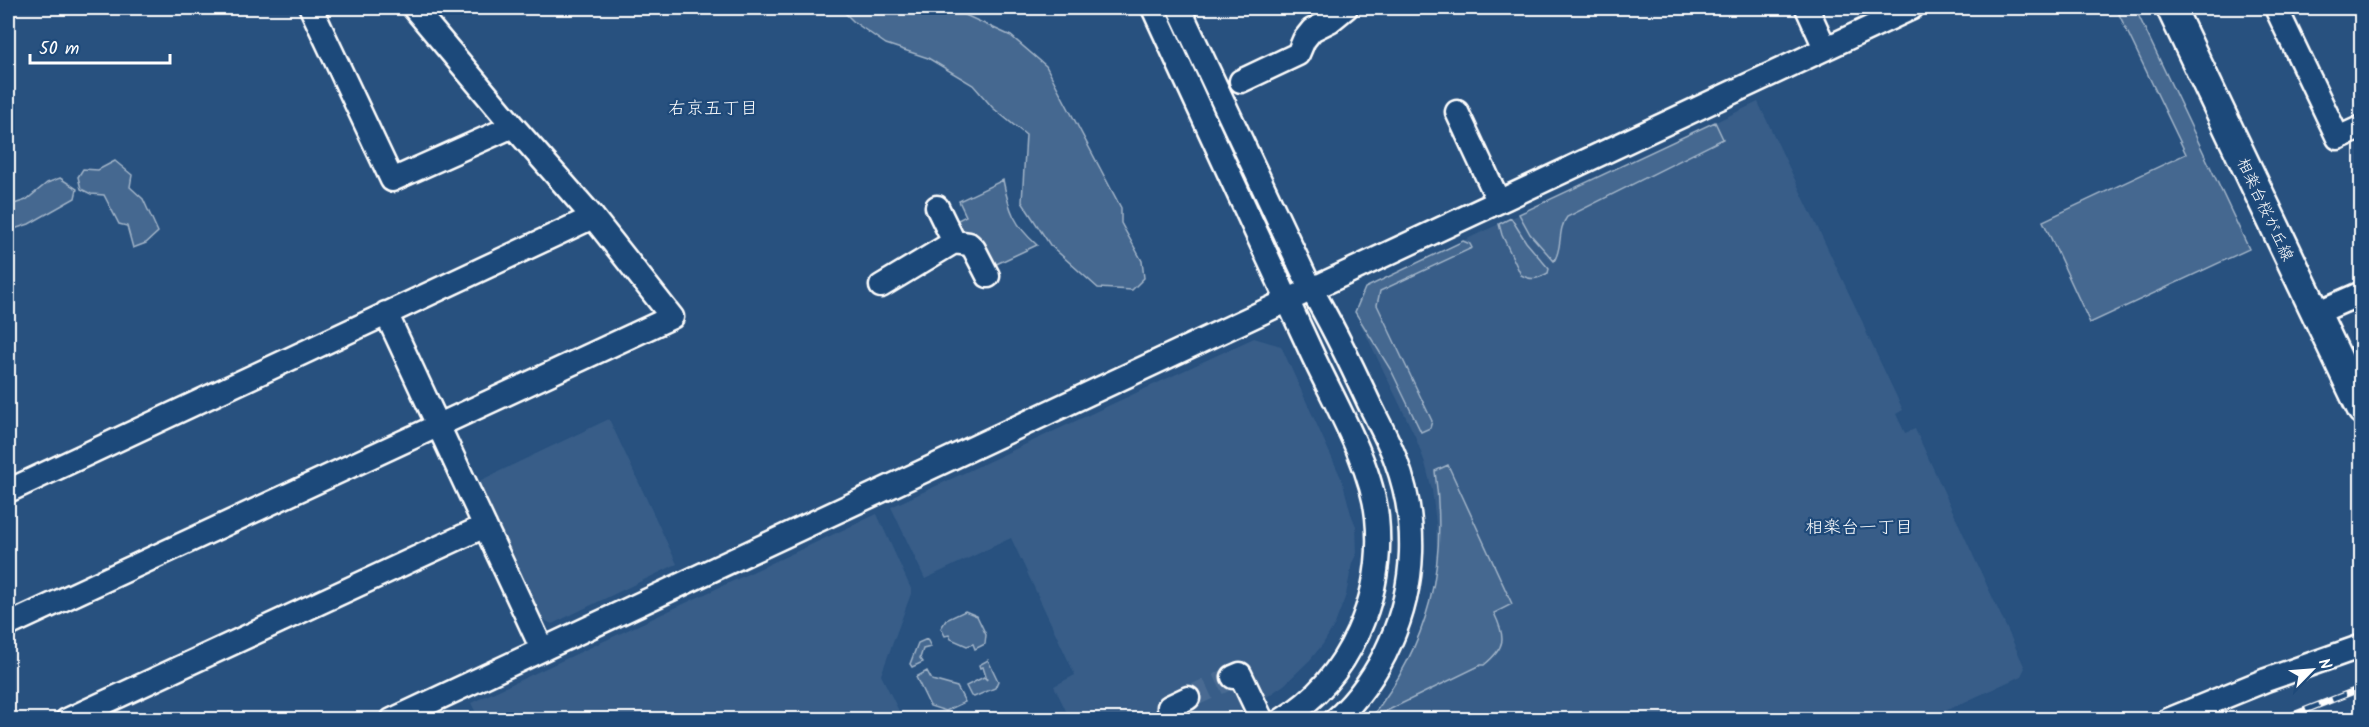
<svg xmlns="http://www.w3.org/2000/svg" width="2369" height="727" font-family="Kalam,'Klee One',sans-serif">
  <rect width="100%" height="100%" fill="#28517f"/>
  <filter id="ink" filterUnits="userSpaceOnUse"><feTurbulence type="fractalNoise" baseFrequency=".0167" numOctaves="2"/><feDisplacementMap in="SourceGraphic" scale="12" xChannelSelector="R" yChannelSelector="G"/><feConvolveMatrix kernelMatrix="1 2 1 2 8 2 1 2 1" color-interpolation-filters="sRGB"/></filter>
  <g filter="url(#ink)">
    <path fill="#375d88" d="M1758,102l105,221 3,9 37,78 -7,4 9,19 10,-4 110,239 -4,8 -93,43h-558l21,-26 26,-48 13,-39 7,-52 -1,-30 -4,-34 -7,-27 -10,-27 -60,-124 10,-25z
      M1254,338l27,8 61,134 9,34 5,12 1,27 -5,10 -6,32 -11,29 -12,20 -13,16 -26,25 -23,16 -40,18h-151l-16,-33 21,-11 -64,-137 -86,41 -34,-72z
      M609,419l68,145 -125,60 -12,-6 -61,-137z
      M877,514l35,77 -31,84 21,42 -5,3 -418,-1 -8,-16z"/>
    <path fill="#446890" stroke="#a2b4c8" stroke-width="1.5" d="M840,8h110l61,28 35,30 75,142v15l21,38 2,17 -12,12 -34,-2 -48,-43 -28,-43 4,-67 -33,-27 -20,-23 -45,-27 -42,-14 -32,-22z
      M2116,8h19l114,241 -159,74 -47,-102 143,-67z
      M1715,122l8,17 -156,78c-10,13 -4,31 -13,44l-24,-27 -11,-20z
      M115,161l17,14 -2,12 13,12 15,33 -12,11 -13,5 -6,-22 -8,-2 -15,-29 -13,-1 -10,-5 -3,-12 5,-8 15,1z
      M60,178l17,11 -2,9 -46,26 -21,7v-25l18,-6 21,-17z
      M1003,180c6,30 11,45 34,65l-47,22 -31,-31 -7,-13 14,-7 -7,-15z
      M1511,218l15,24 23,27 -1,4c-11,6 -16,8 -27,2l-19,-40 -3,-11z
      M1463,241l7,3 2,4 -92,43 -3,14 55,116 -2,7 -9,4 -29,-60 -37,-60 10,-24z
      M1448,465l64,139 -18,9c12,25 12,34 -10,52h-3l-111,54c59,-75 78,-153 65,-248z
      M965,611l12,5 9,19 -1,9 -10,5 -2,-5 -6,2 -16,-7 -2,-4 -4,1 -4,-8 5,-8z
      M927,639l4,8 -8,2 -3,9 3,4 -11,5 -2,-3 8,-21z
      M988,660l10,21 -3,7 -21,9 -3,-1 -5,-10 18,-9 3,3 -4,-13 -3,1 -1,-3z
      M927,671l5,9 25,7 8,15 -19,9 -16,-5 -14,-29z"/>
    <g fill="none" stroke-linecap="round" stroke-linejoin="round">
      <path stroke="#486b92" stroke-width="22" stroke-dasharray="22 11" stroke-linecap="butt" d="M1188,698l45,-21"/>
      <g stroke="#fff" stroke-width="27">
        <path id="minor" d="M311,8l81,172 121,-54
          M1153,8c52,112 104,224 155,337 23,52 63,116 69,172 8,78 -27,162 -95,203
          M1179,8l132,281c22,37 40,75 58,114 9,19 20,38 27,58 22,59 20,124 -6,182 -12,28 -32,57 -55,77
          M1807,8l18,40
          M2276,8l62,130 24,-11
          M1241,81l57,-27 6,-14 8,-10 18,-9 16,-13
          M1457,112l41,88
          M937,207l17,35
          M881,286l73,-44 15,2 5,5 14,27
          M386,313l156,336
          M2316,313l46,-20
          M8,491l585,-274
          M8,625l664,-308 -79,-100 -80,-91 -99,-118
          M1233,677l7,-3 22,46
          M67,720l418,-194
          M392,720l1520,-712
          M1172,720l-3,-13 19,-9
          M2168,720l98,-40 96,-34"/>
      </g>
      <g stroke="#fff" stroke-width="33">
        <path id="major" d="M2171,8l191,402"/>
      </g>
      <use href="#minor" stroke="#1f4a7a" stroke-width="22"/>
      <use href="#major" stroke="#1f4a7a" stroke-width="28"/>
      <g stroke="#fff" stroke-width="7">
        <path id="rail" d="M2280,720l82,-32
          M2344,720l18,-8"/>
      </g>
      <use href="#rail" stroke="#1f4a7a" stroke-width="4.5" stroke-dasharray="14" stroke-linecap="butt"/>
    </g>
  </g>
  <g text-anchor="middle" stroke-width="4.5" stroke-linejoin="round" paint-order="stroke">
    <g font-size="16" fill="#fff" stroke="#1f4a7a">
      <text transform="translate(2266 209) rotate(65)" y="6">相楽台桜が丘線</text>
    </g>
    <g font-size="18" fill="#fff" stroke="#1f4a7a">
      <text x="713" y="114">右京五丁目</text>
      <text x="1859" y="533">相楽台一丁目</text>
    </g>
  </g>
  <rect width="2369" height="727" fill="none" stroke="#1f4a7a" stroke-width="30"/>
  <rect x="15" y="15" width="2339" height="697" fill="none" stroke="#fff" stroke-width="2" filter="url(#ink)"/>
  <g transform="translate(2312 670) rotate(65)" stroke="#1f4a7a" stroke-width="4.5" paint-order="stroke">
  <path d="M0-4.5L10 22L0 15L-10 22Z" fill="#ffffff"/>
  <text y="-9" font-size="16" font-weight="bold" text-anchor="middle" fill="#ffffff">N</text>
  </g>
  <path d="M30 54v9h140v-9" fill="none" stroke="#ffffff" stroke-width="3"/>
  <text x="39" y="54" font-size="18" fill="#ffffff" stroke="#1f4a7a" stroke-width="4.5" paint-order="stroke">50 m</text>
</svg>
